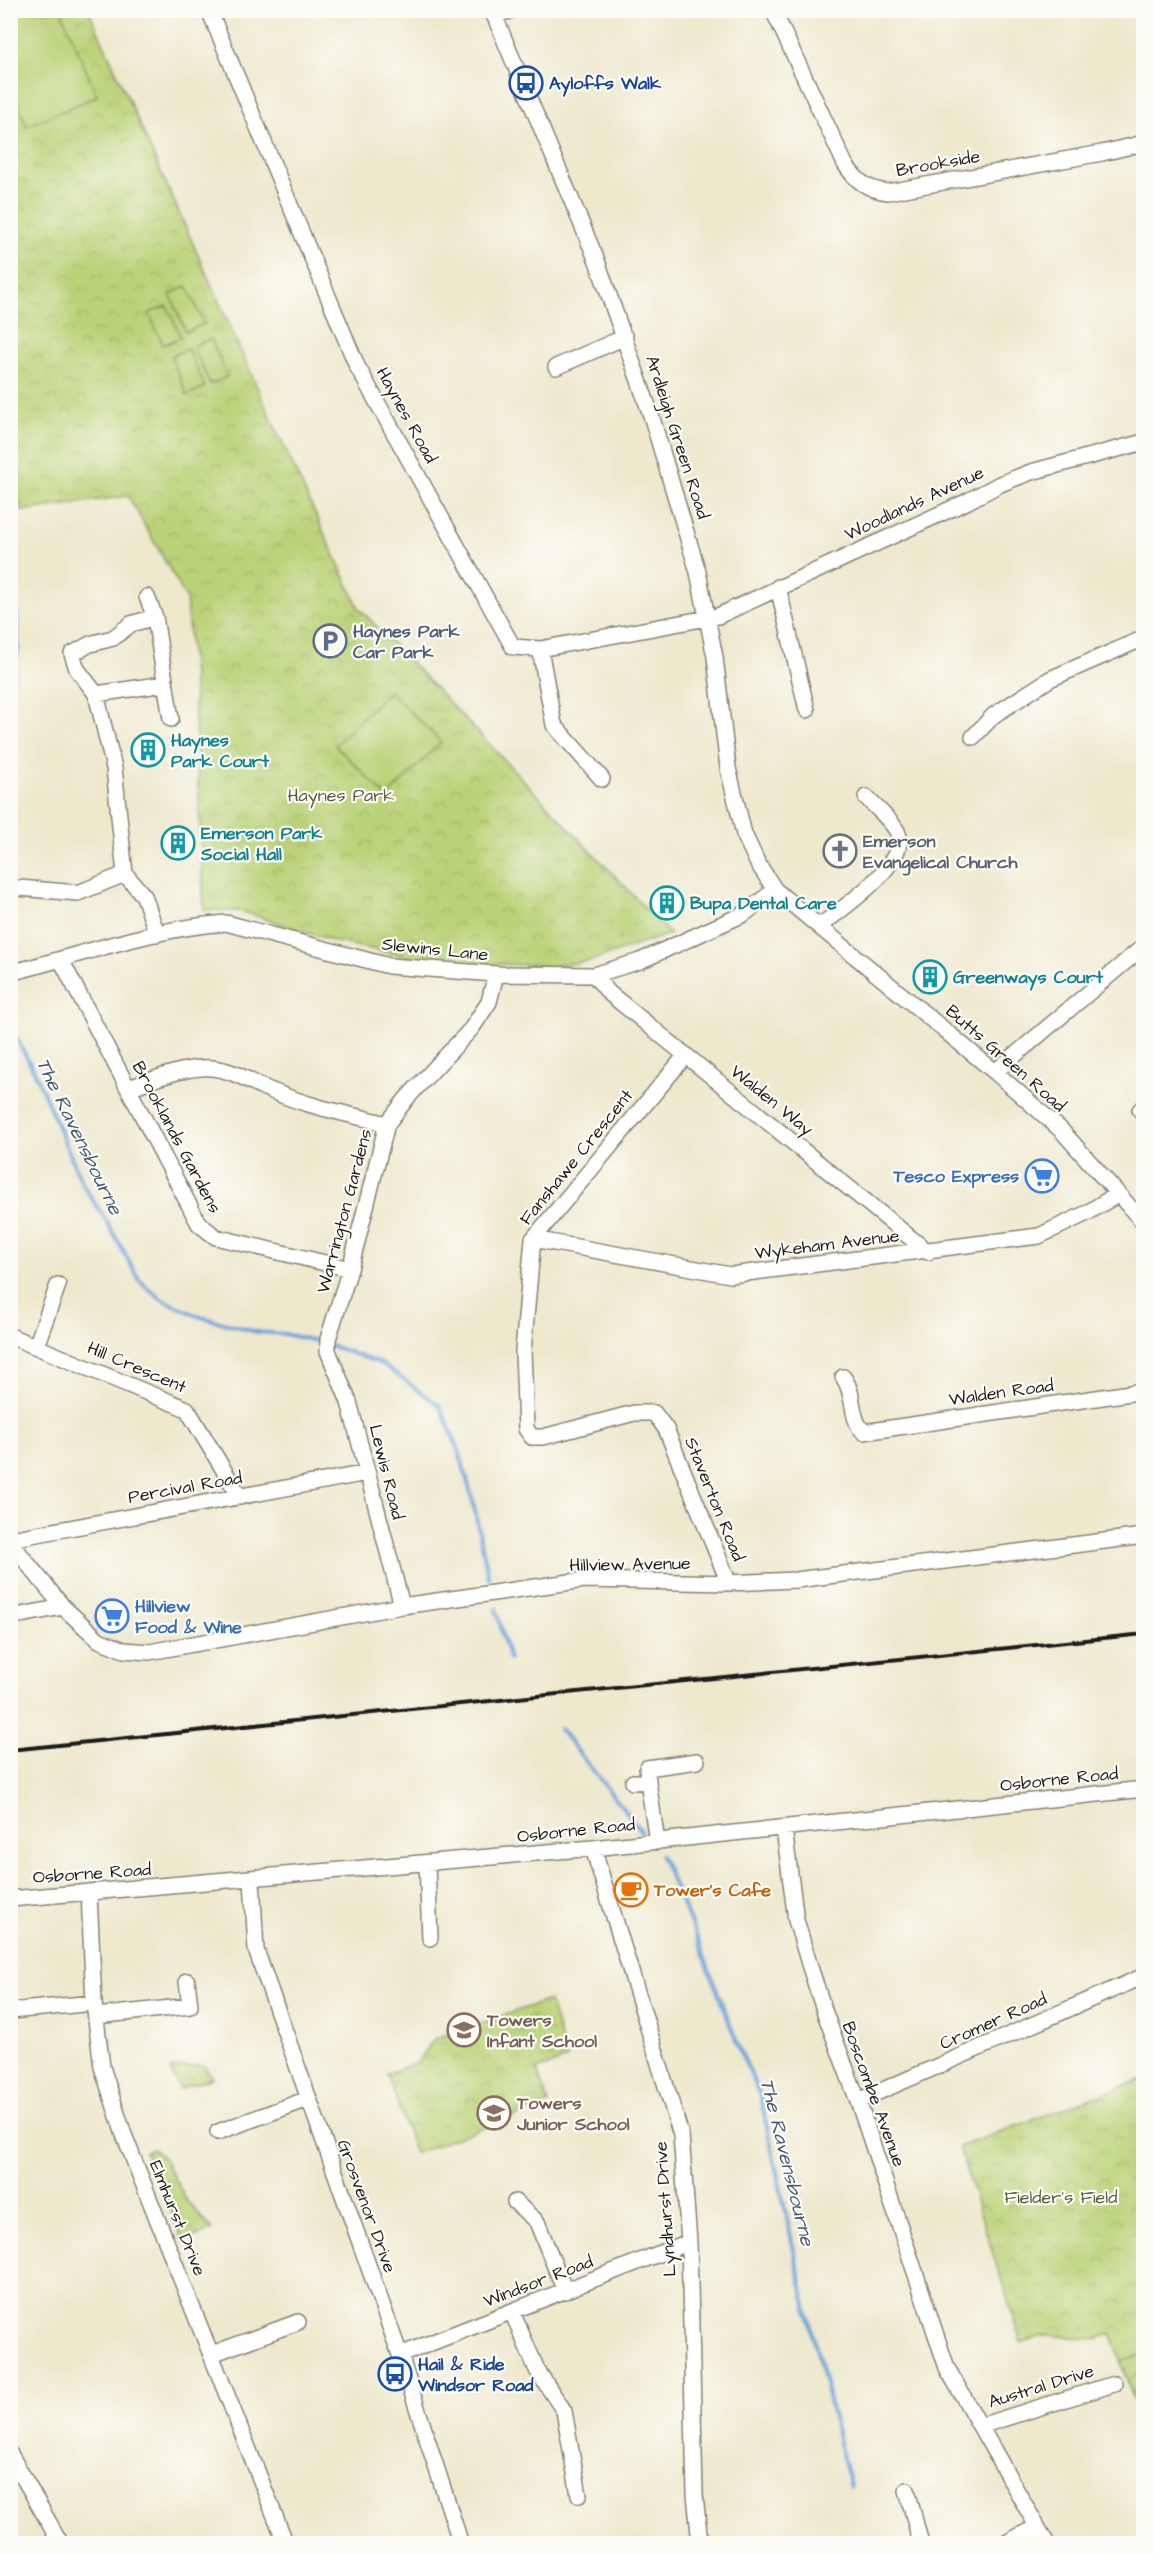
<svg xmlns="http://www.w3.org/2000/svg" width="1154" height="2554" font-family="'Architects Daughter',sans-serif">
  <defs>
    <pattern id="grass-tufts" width="24" height="20" patternUnits="userSpaceOnUse" patternTransform="scale(1.5)"><rect width="24" height="20" fill="#b9d277"/><path d="M3 7l-1-3M5 7V3M7 7l1-3M15 17l-1-3M17 17v-4M19 17l1-3" fill="none" stroke="#9eb466"/></pattern>
    <pattern id="park-crowns" width="20" height="18" patternUnits="userSpaceOnUse" patternTransform="scale(1.5)"><rect width="20" height="18" fill="#b9d277"/><path d="M2 6a3 3 0 1 1 6 0M12 15a3 3 0 1 1 6 0" fill="none" stroke="#9eb466"/></pattern>
    <pattern id="garden-furrows" width="10" height="10" patternUnits="userSpaceOnUse" patternTransform="scale(1.5)"><rect width="10" height="10" fill="#b9d277"/><path d="M-1 1l2-2M0 10L10 0M9 11l2-2" fill="none" stroke="#9eb466"/></pattern>
  </defs>
  <rect width="100%" height="100%" fill="#fdfcf7"/>
  <filter id="ink" filterUnits="userSpaceOnUse"><feTurbulence type="fractalNoise" baseFrequency=".0167" numOctaves="2"/><feDisplacementMap in="SourceGraphic" scale="12" xChannelSelector="R" yChannelSelector="G"/><feConvolveMatrix kernelMatrix="1 2 1 2 8 2 1 2 1" color-interpolation-filters="sRGB"/></filter>
  <filter id="wash" filterUnits="userSpaceOnUse"><feTurbulence type="fractalNoise" baseFrequency=".008" numOctaves="4" result="noise"/><feDisplacementMap in="SourceGraphic" scale="24" xChannelSelector="R" yChannelSelector="G"/><feGaussianBlur stdDeviation="1.35" result="paint"/><feColorMatrix in="noise" values="0 0 0 0 0 0 0 0 0 0 0 0 0 0 0 0 0 1.4 0 .05"/><feComposite in="paint" operator="in"/></filter>
  <g filter="url(#wash)">
    <rect width="100%" height="100%" fill="#eee8cd"/>
    <path fill="url(#grass-tufts)" stroke="#6a774a" stroke-width="1.5" d="M204,2065l8,13 -33,11 -8,-20z
      M153,2149l10,9 24,43 25,29 -29,11 -27,-70 -5,-2 -6,-17z"/>
    <path fill="url(#park-crowns)" stroke="#6a774a" stroke-width="1.5" d="M11,11h78l184,412 86,185 311,326 -80,27 -37,5 -56,-2 -83,-6 -77,-16 -96,-31 -37,-1 -11,-234 -7,-78 -58,-102 -106,15 -11,-32z
      M549,2000l18,59 -30,11 12,34 -134,49 -28,-79 31,-12 16,-23z
      M1143,2079v349l-32,-94 -16,5 -47,-4 -27,7 -62,-195z"/>
    <path fill="url(#garden-furrows)" stroke="#6a774a" stroke-width="1.5" d="M1143,2354h1l-1,74 -22,-67z"/>
    <path fill="#b9d277" stroke="#6a774a" stroke-width="1.5" d="M10,11h51l36,85 -70,30 -16,-38z
      M187,286l17,38 -18,8 -16,-38z
      M167,306l14,31 -18,8 -14,-32z
      M211,339l16,38 -17,7 -17,-38z
      M188,349l17,38 -18,8 -16,-39z
      M389,691l52,51 -54,55 -52,-52z"/>
    <g fill="none" stroke-linecap="round" stroke-linejoin="round">
      <path stroke="#6ea4db" stroke-width="4" d="M10,525l4,21 4,101 -8,50
        M10,1026l25,47 48,112 23,35 34,61 21,18 37,17 59,16 27,2 41,9
        M332,1346l50,18 58,42 18,42 14,49 17,82
        M496,1609l13,50
        M560,1729l81,102
        M661,1856l35,79 43,113 21,47 47,215 43,177"/>
    </g>
  </g>
  <g filter="url(#ink)">
    <g fill="none" stroke-linecap="round" stroke-linejoin="round">
      <g stroke="#858274" stroke-width="18">
        <path id="minor" d="M209,10l148,356 156,281 27,2 178,-33 248,-114 34,-18 31,-12 113,-30
          M492,10l105,251 54,154 47,157 17,85 13,111 16,66 13,28 18,28 220,182 66,58 83,93
          M773,10l72,154c11,17 23,26 43,28l214,-39 42,-10
          M494,16l18,-6
          M556,367l69,-30
          M778,587l29,123
          M147,597l8,20 16,102
          M155,617l-24,7 -18,14 -23,6 -18,10 5,15 19,25 18,74 11,106 19,22 13,38
          M540,649l14,76 48,54
          M96,694l69,-10
          M973,737l21,-22 56,-36 94,-41
          M19,888l59,5 47,-19
          M820,926c21,-17 92,-64 77,-95 -7,-12 -22,-24 -31,-34
          M61,960l138,264 17,13 134,32
          M10,973c71,-18 143,-45 216,-50l163,43 107,8 98,1 46,-14 104,-47 31,-24
          M594,975l15,18 319,259
          M686,1055l-153,184 -10,112 3,78 6,8h11l91,-24h20l12,16 63,154
          M995,1072l149,-126
          M128,1088c26,-8 56,-22 84,-20 23,2 39,15 60,23 37,16 77,23 115,33
          M1140,1110l4,4
          M533,1239l197,36 309,-39 48,-23 31,-19
          M10,1336l177,73 53,88
          M36,1346l22,-61
          M843,1377c13,16 6,42 21,55l280,-41
          M10,1539l357,-66
          M10,1542l53,65 36,33 25,10 25,2 253,-46 182,-26 145,3 67,-3 348,-44
          M402,1606l-53,-204 -21,-51v-12l22,-70 37,-145 20,-26 65,-70 17,-26 7,-28
          M10,1617l53,-10
          M648,1781l9,61
          M633,1782l15,-1 -1,-13 50,-7
          M784,1829l12,91 14,47 16,49 32,85 89,267 100,176
          M593,1848l88,287 8,107 6,252 5,50
          M427,1864l3,74
          M252,1879l4,71 144,405 61,189
          M89,1893l5,110 8,64 22,68 162,409
          M10,1899l583,-51 551,-59
          M10,2011l84,-8
          M96,2016l94,-10 -3,-25
          M858,2101l286,-125
          M218,2132l90,-33
          M515,2202l22,20 28,69
          M512,2312l25,58 27,41 15,84
          M212,2354l86,-32
          M400,2355l289,-113
          M980,2426l134,-42
          M10,2454l51,90
          M907,2490l14,54
          M1004,2544l32,-17"/>
      </g>
      <use href="#minor" stroke="#fff" stroke-width="15"/>
      <path stroke="#1c1c1c" stroke-width="4" d="M10,1750l1134,-116"/>
    </g>
  </g>
  <defs>
    <g id="bus-ring" transform="scale(1.725)"><circle r="9.5" fill="#fdfcf7" stroke="#1a4fb4" stroke-width="1.5"/><path d="M-5-6H5V4H4V6H2V4H-2V6H-4V4H-5ZM-3.5-4V0h7V-4ZM-3.5 1.2v1.5H-2V1.2ZM2 1.2v1.5H3.5V1.2Z" fill="#1a4fb4"/></g>
    <g id="parking-ring" transform="scale(1.725)"><circle r="9.5" fill="#fdfcf7" stroke="#5c6f8a" stroke-width="1.5"/><path d="M-3.5-5.5H1a3.5 3.5 0 0 1 0 7H-1V5.5H-3.5ZM-1-3.4V-.6H.8a1.4 1.4 0 0 0 0-2.8Z" fill="#5c6f8a"/></g>
    <g id="building-ring" transform="scale(1.725)"><circle r="9.5" fill="#fdfcf7" stroke="#0f9aa8" stroke-width="1.5"/><path d="M-4-6H4V6H1V3H-1V6H-4ZM-2.5-4.3h1.7v1.8h-1.7ZM.8-4.3h1.7v1.8H.8ZM-2.5-1h1.7V.8h-1.7ZM.8-1h1.7V.8H.8Z" fill="#0f9aa8"/></g>
    <g id="church-ring" transform="scale(1.725)"><circle r="9.5" fill="#fdfcf7" stroke="#6b7280" stroke-width="1.5"/><path d="M-1.2-6h2.4v3.5h3.3v2.4h-3.3V6h-2.4V-.1h-3.3v-2.4h3.3Z" fill="#6b7280"/></g>
    <g id="supermarket-ring" transform="scale(1.725)"><circle r="9.5" fill="#fdfcf7" stroke="#3f7fe0" stroke-width="1.5"/><path d="M-6-5.5h2.5l.6 2H6L4.5 2H-2.5L-4.4-4H-6ZM-1.5 3.2a1.3 1.3 0 1 0 .1 0ZM3 3.2a1.3 1.3 0 1 0 .1 0Z" fill="#3f7fe0"/></g>
    <g id="cafe-ring" transform="scale(1.725)"><circle r="9.5" fill="#fdfcf7" stroke="#e8710a" stroke-width="1.5"/><path d="M-5.5-4.5H6V0H3Q3 3.5 0 3.5H-2.5Q-5.5 3.5-5.5 0ZM3-3.2v2h1.7v-2ZM-6 4.5H4V6H-6Z" fill="#e8710a"/></g>
    <g id="school-ring" transform="scale(1.725)"><circle r="9.5" fill="#fdfcf7" stroke="#8d6e63" stroke-width="1.5"/><path d="M0-5L7-2L0 1L-7-2ZM-4 1L0 2.5L4 1V4Q0 6-4 4Z" fill="#8d6e63"/></g>
  </defs>
  <g fill-rule="evenodd">
    <use href="#bus-ring" x="526" y="83"/>
    <use href="#parking-ring" x="330" y="641"/>
    <use href="#building-ring" x="148" y="750"/>
    <use href="#building-ring" x="178" y="843"/>
    <use href="#church-ring" x="840" y="851"/>
    <use href="#building-ring" x="667" y="903"/>
    <use href="#building-ring" x="930" y="977"/>
    <use href="#supermarket-ring" x="1042" y="1176"/>
    <use href="#supermarket-ring" x="112" y="1616"/>
    <use href="#cafe-ring" x="631" y="1890"/>
    <use href="#school-ring" x="464" y="2030"/>
    <use href="#school-ring" x="494" y="2113"/>
    <use href="#bus-ring" x="395" y="2374"/>
  </g>
  <g text-anchor="middle" stroke-width="4.5" stroke-linejoin="round" paint-order="stroke">
    <g font-size="18" font-weight="bold" fill="#164399" stroke="#fdfcf7" text-anchor="start">
      <text x="549" y="89">Ayloffs Walk</text>
      <text x="418" y="2370">Hail &amp; Ride<tspan x="418" dy="21">Windsor Road</tspan></text>
    </g>
    <g font-size="18" fill="#1c1c1c" stroke="#fdfcf7">
      <text transform="translate(938 163) rotate(-10)" y="6">Brookside</text>
      <text transform="translate(407 415) rotate(61)" y="6">Haynes Road</text>
      <text transform="translate(678 437) rotate(72)" y="6">Ardleigh Green Road</text>
      <text transform="translate(914 503) rotate(-25)" y="6">Woodlands Avenue</text>
      <text transform="translate(435 949) rotate(6)" y="6">Slewins Lane</text>
      <text transform="translate(1006 1058) rotate(41)" y="6">Butts Green Road</text>
      <text transform="translate(772 1100) rotate(39)" y="6">Walden Way</text>
      <text transform="translate(177 1137) rotate(62)" y="6">Brooklands Gardens</text>
      <text transform="translate(576 1157) rotate(-51)" y="6">Fanshawe Crescent</text>
      <text transform="translate(344 1211) rotate(-75)" y="6">Warrington Gardens</text>
      <text transform="translate(827 1244) rotate(-7)" y="6">Wykeham Avenue</text>
      <text transform="translate(137 1367) rotate(23)" y="6">Hill Crescent</text>
      <text transform="translate(1001 1392) rotate(-8)" y="6">Walden Road</text>
      <text transform="translate(387 1472) rotate(76)" y="6">Lewis Road</text>
      <text transform="translate(185 1487) rotate(-10)" y="6">Percival Road</text>
      <text transform="translate(715 1499) rotate(68)" y="6">Staverton Road</text>
      <text transform="translate(630 1564) rotate(-1)" y="6">Hillview Avenue</text>
      <text transform="translate(1059 1779) rotate(-6)" y="6">Osborne Road</text>
      <text transform="translate(576 1830) rotate(-6)" y="6">Osborne Road</text>
      <text transform="translate(92 1873) rotate(-4)" y="6">Osborne Road</text>
      <text transform="translate(993 2021) rotate(-24)" y="6">Cromer Road</text>
      <text transform="translate(874 2094) rotate(70)" y="6">Boscombe Avenue</text>
      <text transform="translate(367 2206) rotate(70)" y="6">Grosvenor Drive</text>
      <text transform="translate(665 2209) rotate(-94)" y="6">Lyndhurst Drive</text>
      <text transform="translate(178 2218) rotate(68)" y="6">Elmhurst Drive</text>
      <text transform="translate(538 2281) rotate(-21)" y="6">Windsor Road</text>
      <text transform="translate(1041 2386) rotate(-17)" y="6">Austral Drive</text>
    </g>
    <g font-size="18" font-weight="bold" fill="#4e5e75" stroke="#fdfcf7" text-anchor="start">
      <text x="353" y="637">Haynes Park<tspan x="353" dy="21">Car Park</tspan></text>
    </g>
    <g font-size="18" font-weight="bold" fill="#0d838f" stroke="#fdfcf7" text-anchor="start">
      <text x="171" y="746">Haynes<tspan x="171" dy="21">Park Court</tspan></text>
      <text x="201" y="839">Emerson Park<tspan x="201" dy="21">Social Hall</tspan></text>
      <text x="690" y="909">Bupa Dental Care</text>
      <text x="953" y="983">Greenways Court</text>
    </g>
    <g font-size="18" fill="#535c3c" stroke="#fdfcf7">
      <text x="341" y="801">Haynes Park</text>
      <text x="1061" y="2203">Fielder's Field</text>
    </g>
    <g font-size="18" font-weight="bold" fill="#5b616d" stroke="#fdfcf7" text-anchor="start">
      <text x="863" y="847">Emerson<tspan x="863" dy="21">Evangelical Church</tspan></text>
    </g>
    <g font-size="18" font-weight="bold" fill="#366cbe" stroke="#fdfcf7" text-anchor="end">
      <text x="1019" y="1182">Tesco Express</text>
      <text x="135" y="1612" text-anchor="start">Hillview<tspan x="135" dy="21">Food &amp; Wine</tspan></text>
    </g>
    <g font-size="18" font-weight="bold" fill="#c56008" stroke="#fdfcf7" text-anchor="start">
      <text x="654" y="1896">Tower's Cafe</text>
    </g>
    <g font-size="18" font-weight="bold" fill="#785e54" stroke="#fdfcf7" text-anchor="start">
      <text x="487" y="2026">Towers<tspan x="487" dy="21">Infant School</tspan></text>
      <text x="517" y="2109">Towers<tspan x="517" dy="21">Junior School</tspan></text>
    </g>
    <g font-size="20" font-style="italic" fill="#415972" stroke="#fdfcf7">
      <text transform="translate(80 1136) rotate(64)" y="7">The Ravensbourne</text>
      <text transform="translate(788 2162) rotate(76)" y="7">The Ravensbourne</text>
    </g>
  </g>
  <rect width="1154" height="2554" fill="none" stroke="#fdfcf7" stroke-width="36"/>
</svg>
